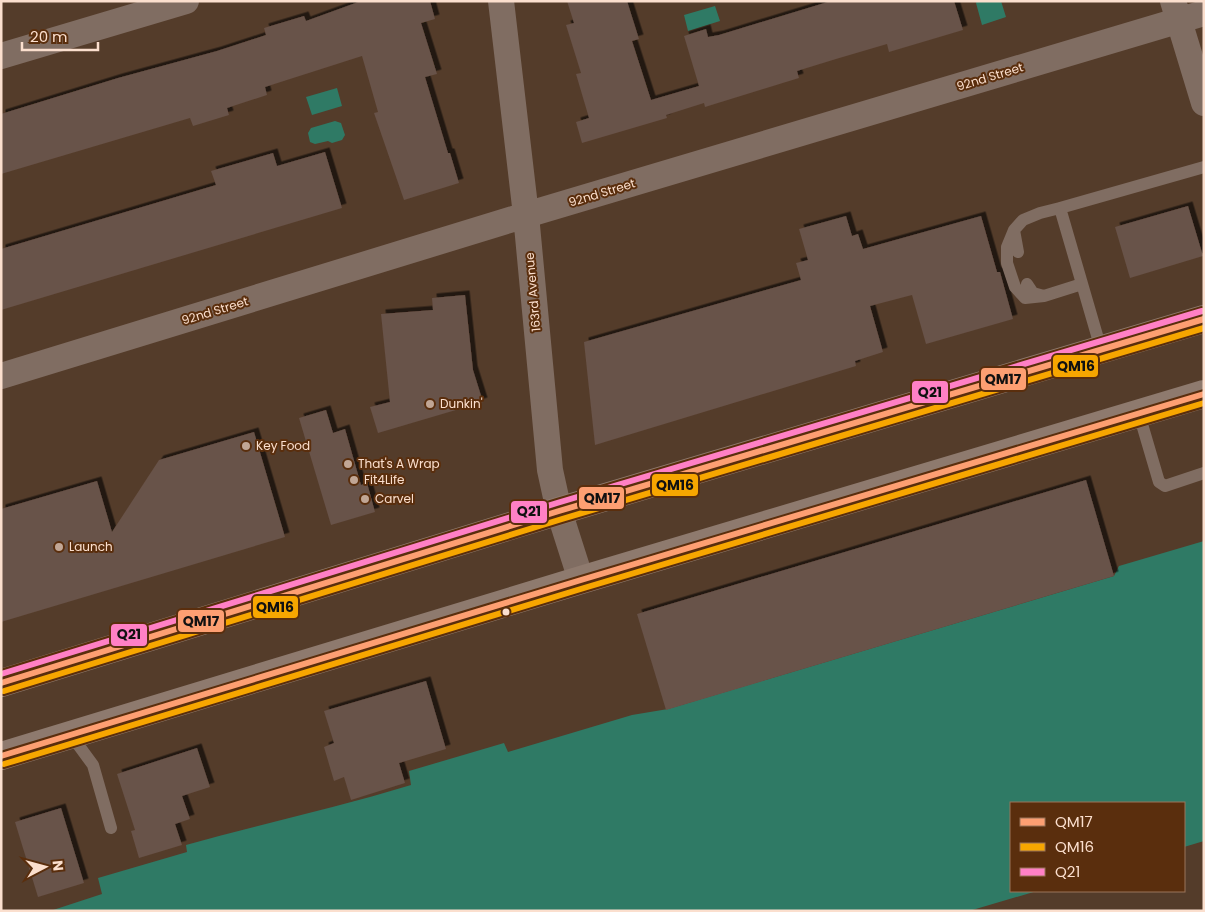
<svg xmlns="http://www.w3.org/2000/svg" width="1205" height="912" font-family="Poppins,sans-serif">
  <defs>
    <filter id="shadow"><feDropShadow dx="4.5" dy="-4.5" stdDeviation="0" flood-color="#0009"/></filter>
  </defs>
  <rect width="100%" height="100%" fill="#543c2a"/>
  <path fill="#2f7a65" d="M977,1h24l5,16 -24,8 -6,-22z
    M715,6l5,15 -32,10 -4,-16z
    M337,88l5,18 -30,9 -6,-18z
    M335,121l6,2 4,12 -3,5 -10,3 -4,-2 -13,3 -5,-2 -2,-9 3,-5z
    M1204,541v300l-20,6v-44h-173v88h26l-68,20h-919l52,-17 -4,-16 89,-26 -1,-7c74,-21 150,-37 225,-60l-2,-14 95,-28 4,9 124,-37 36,-6 446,-133 5,-10z"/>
  <path fill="#685248" filter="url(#shadow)" d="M361,1h69l5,18 -14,4 16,51 -12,3 23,76h2l9,30 -55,17 -30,-87 4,-1 -16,-56 -97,31 2,8 -40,13 2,7 -36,11 -3,-8 -189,56v-60l117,-36 99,-27 49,-16 -2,-7 40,-12 2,5z
    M567,1h60l12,38 -7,2 19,59 48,-14 -15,-50 22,-7 2,8 11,-2 112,-34h123l9,29 -74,22 -2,-8 -51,15 -39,12 2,7 -94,29 -1,-4 -38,12 1,3 -85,25 -6,-21 13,-4 -13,-44 5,-1 -15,-48 8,-2z
    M325,152l17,56 -341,102v-61l215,-64 -5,-14 62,-18 4,13z
    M1188,206l15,50 -73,22 -15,-51z
    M846,216l6,20 6,-2 5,15 118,-33 16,56h3l13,47 -87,25 -14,-49 -42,11 13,46 -28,9 1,5 -261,79 -11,-103 217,-62 -5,-17 12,-3 -9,-31z
    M465,295l8,75 10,32 -105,31 -8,-26 20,-5 -9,-88 52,-4 -1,-12z
    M326,410l7,23 12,-4 16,56 6,-2 8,29 -44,13 -32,-107z
    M254,432l31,105 -284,85v-113l96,-28 15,51 47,-72z
    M1086,480l28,96 -448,134 -29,-96z
    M426,681l20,68 -47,14 6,20 -54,17 -7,-23 -10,4 -10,-34 10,-4 -10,-32z
    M197,748l13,39 -28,9 8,23 -15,5 7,21 -43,13 -8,-27 4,-1 -18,-56z
    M61,808l23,75 -46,14 -23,-75z"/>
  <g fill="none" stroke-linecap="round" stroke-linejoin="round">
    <path stroke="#806d62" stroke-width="12" d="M1014,230l-7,17v16l8,24 10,11 19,-2
      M1018,252l-4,-22 9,-10 17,-7 20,-5
      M1027,284l6,9 11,3 38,-12
      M1101,349l-41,-141 144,-41
      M1139,414l20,68 6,4 39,-13
      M71,735l22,30 18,63"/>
    <path stroke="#806d62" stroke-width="26" d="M501,1l25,214 24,255 9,41 22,69
      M1173,1l31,102
      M1,56l185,-55
      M1,376l525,-161 678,-202"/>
    <path stroke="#8e7a6e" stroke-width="28" d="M1,683l558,-172 645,-192
      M1,756l580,-176 623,-186"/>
    <g stroke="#5a2e0d" stroke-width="10">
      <path id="bus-1" d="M1,683l558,-172 645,-192
        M1,756l580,-176 623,-186"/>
    </g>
    <g stroke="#5a2e0d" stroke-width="10">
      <path id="bus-2" d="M4,691l558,-172 642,-191
        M4,764l580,-176 620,-185"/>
    </g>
    <g stroke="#5a2e0d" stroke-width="10">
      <path id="bus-3" d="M1,674l556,-171 645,-192"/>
    </g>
    <use href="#bus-1" stroke="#fd9f72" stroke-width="6"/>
    <use href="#bus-2" stroke="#f7a600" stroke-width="6"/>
    <use href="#bus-3" stroke="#ff80c5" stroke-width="6"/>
  </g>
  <g fill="#c1a695" stroke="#5a2e0d" stroke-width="2">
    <circle cx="430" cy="404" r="5"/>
    <circle cx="246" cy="446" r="5"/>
    <circle cx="348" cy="464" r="5"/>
    <circle cx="354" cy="480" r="5"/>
    <circle cx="365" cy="499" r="5"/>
    <circle cx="59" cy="547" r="5"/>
  </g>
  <circle fill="#fbdfce" stroke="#5a2e0d" stroke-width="2" cx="506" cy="612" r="4.5"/>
  <g text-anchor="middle" stroke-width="4" stroke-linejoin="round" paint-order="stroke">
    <g font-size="12" fill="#fbdfce" stroke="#5a2e0d">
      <text transform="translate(990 77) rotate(-17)" y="4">92nd Street</text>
      <text transform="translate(602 193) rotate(-17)" y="4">92nd Street</text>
      <text transform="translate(533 292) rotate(-95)" y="4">163rd Avenue</text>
      <text transform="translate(215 311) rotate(-17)" y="4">92nd Street</text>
    </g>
    <g font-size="12" fill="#fbdfce" stroke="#5a2e0d" text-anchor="start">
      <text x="440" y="408">Dunkin'</text>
      <text x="256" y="450">Key Food</text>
      <text x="358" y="468">That's A Wrap</text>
      <text x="364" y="484">Fit4Life</text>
      <text x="375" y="503">Carvel</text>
      <text x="69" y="551">Launch</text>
    </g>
  </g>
  <g stroke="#5a2e0d" stroke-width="2">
    <rect x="1052" y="354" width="47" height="24" rx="5" fill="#f7a600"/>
    <rect x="980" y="367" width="47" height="24" rx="5" fill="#fd9f72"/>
    <rect x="911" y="380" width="38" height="24" rx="5" fill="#ff80c5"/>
    <rect x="651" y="473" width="48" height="24" rx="5" fill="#f7a600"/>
    <rect x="578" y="486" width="47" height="24" rx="5" fill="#fd9f72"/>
    <rect x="510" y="500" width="38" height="24" rx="5" fill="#ff80c5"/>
    <rect x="252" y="595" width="47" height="24" rx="5" fill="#f7a600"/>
    <rect x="177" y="609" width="48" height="24" rx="5" fill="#fd9f72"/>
    <rect x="110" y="623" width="38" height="24" rx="5" fill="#ff80c5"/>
  </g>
  <g font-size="14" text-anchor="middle" font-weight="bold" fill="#111">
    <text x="1076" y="371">QM16</text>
    <text x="1003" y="384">QM17</text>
    <text x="930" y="397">Q21</text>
    <text x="675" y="490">QM16</text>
    <text x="602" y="503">QM17</text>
    <text x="529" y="516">Q21</text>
    <text x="275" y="612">QM16</text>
    <text x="201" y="626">QM17</text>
    <text x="129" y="639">Q21</text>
  </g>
  <rect width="1205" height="912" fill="none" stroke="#fbdfce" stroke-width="5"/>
  <rect x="1010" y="802" width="175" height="90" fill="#5a2e0d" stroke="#9a755a"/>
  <rect x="1020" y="818" width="25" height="8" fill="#fd9f72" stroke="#9a755a"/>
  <text x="1055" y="827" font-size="15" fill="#fbdfce">QM17</text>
  <rect x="1020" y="843" width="25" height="8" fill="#f7a600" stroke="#9a755a"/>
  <text x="1055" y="852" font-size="15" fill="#fbdfce">QM16</text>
  <rect x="1020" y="868" width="25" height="8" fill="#ff80c5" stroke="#9a755a"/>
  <text x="1055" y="877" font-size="15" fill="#fbdfce">Q21</text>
  <g transform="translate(45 867) rotate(84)" stroke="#5a2e0d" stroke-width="4" paint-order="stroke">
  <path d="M0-4L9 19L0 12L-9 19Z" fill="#fbdfce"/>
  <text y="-8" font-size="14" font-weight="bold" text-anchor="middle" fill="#fbdfce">N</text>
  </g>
  <path d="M22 42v8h76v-8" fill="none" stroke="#fbdfce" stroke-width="2.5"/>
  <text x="30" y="42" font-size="15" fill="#fbdfce" stroke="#5a2e0d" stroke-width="4" paint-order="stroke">20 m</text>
</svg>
